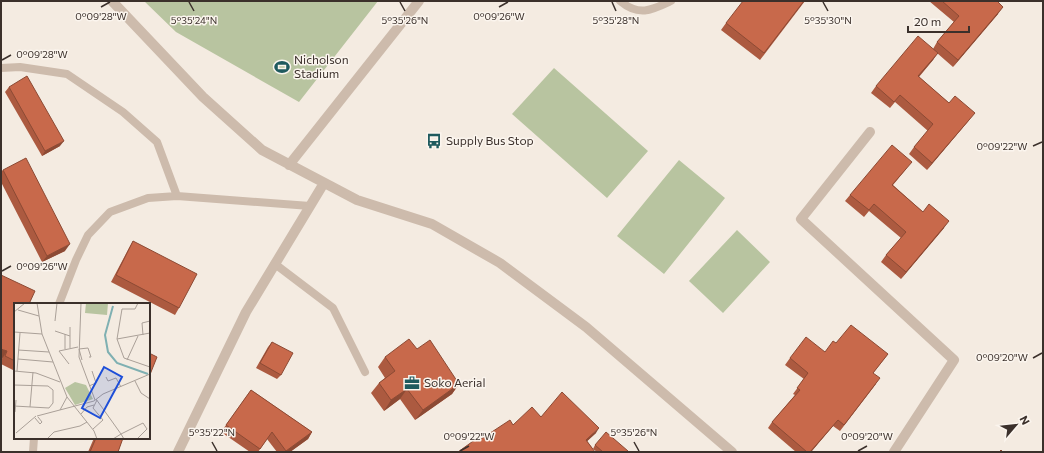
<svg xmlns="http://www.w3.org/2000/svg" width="1044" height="453" font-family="Commissioner,sans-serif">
  <rect width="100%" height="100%" fill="#f4ebe1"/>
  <path fill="#b8c4a0" d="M144,1h234l-79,101 -123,-70z
    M554,68l94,83 -41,47 -95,-84z
    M679,160l46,38 -61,76 -47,-38z
    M737,230l33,32 -47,51 -34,-32z"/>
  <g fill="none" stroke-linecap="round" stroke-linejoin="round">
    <path stroke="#cdbbac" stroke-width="8" d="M620,1c19,16 32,9 51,0
      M1,68l19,-1 47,7 56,38 34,30 20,54
      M275,264l58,44 32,64
      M59,304l17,-44 12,-25 22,-23 38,-14 29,-2 133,10
      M33,452l1,-14"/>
    <path stroke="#cdbbac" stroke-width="10" d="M112,1l91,96 59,53 95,50 75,24 68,39 86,64 146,125
      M870,132l-69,87 153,141 -60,92
      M289,165l130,-164
      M178,452l68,-140 78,-129"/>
  </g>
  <path fill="#ac5a40" d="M805,1l-45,59 -39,-30 5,-7z
    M929,1h68l1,13 -45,53 -16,-14 -4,7 -14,17 30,26 21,16 -43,51 -18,-16 5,-7 14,-16 -33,-29 -5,6 -19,-15 5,-7 57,-37 4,-7 17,-20z
    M9,87l51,59 -18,10 -37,-64z
    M907,168l-14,17 30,27 21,16 -43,51 -20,-17 5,-7 15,-17 -32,-27 -5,6 -19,-16 5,-6z
    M3,170l62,81 -23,11 -41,-80v-10z
    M133,241l46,67 -4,7 -64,-33 18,-34z
    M15,304v67l-14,-7v-2l1,-3z
    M272,342l9,33 -4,4 -21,-11 12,-21z
    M836,343l52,11 -15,19 3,11 -36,47 -7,-5 -22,26h-15l-28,-24 4,-6 23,-27 -2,-1 11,-15 -19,-14 5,-7 35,-6z
    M417,349l42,35 -7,10 -37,26 -15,-21 -16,12 -13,-18 8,-10 6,-5 -7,-11 7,-10z
    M251,390l61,42 -4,7 -18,13h-13l-10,-13 -9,13h-8l-29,-20z
    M513,425l83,8 -9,8 6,8 2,-4 34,7h-32l-4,-3 -115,-8z
    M94,438h29l-5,14h-30z"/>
  <path fill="#8c4a34" d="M1003,7l-5,7 -45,53 5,-7z
    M938,53l-5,7 -20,23 5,-7z
    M975,113l-5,6 -43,51 5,-7z
    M64,141l-4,5 -18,10 3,-5z
    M949,221l-5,7 -43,51 5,-7z
    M70,244l-5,7 -23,11 5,-6z
    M1,349l6,2 -5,8 -1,-1z
    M459,384l-7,10 -37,26 8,-10z
    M407,389l-7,10 -16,12 7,-11z
    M838,420l-5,6 -22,26h-1z
    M599,428l-3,5 -13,12 3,-5z
    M312,432l-4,7 -18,13h-5z"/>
  <path fill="#c8694b" stroke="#8c4a34" d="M743,1h61l-40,52 -38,-30z
    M942,1h55l6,6 -45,53 -21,-18 22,-26z
    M918,36l20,17 -20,23 31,27 6,-7 20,17 -43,50 -18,-16 19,-23 -33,-29 -6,7 -18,-16z
    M27,76l37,65 -19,10 -36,-64z
    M892,145l20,17 -20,23 31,27 6,-8 20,17 -43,51 -20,-17 20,-23 -32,-28 -5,6 -19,-15z
    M26,158l44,86 -23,12 -44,-86z
    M133,241l64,33 -18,34 -63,-33z
    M1,275l34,16 -6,13h-14v57l-10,-5 2,-5 -6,-2z
    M851,325l37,29 -15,19 7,5 -36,47 -6,-5 -28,32h-3l-35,-30 28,-32 -3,-2 11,-15 -18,-15 16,-21 19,15 8,-11 3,2z
    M409,339l8,10 13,-9 29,44 -36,26 -16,-21 -16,11 -12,-17 16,-12 -10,-14z
    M272,342l21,11 -12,22 -21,-12z
    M149,353l8,4 -8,20z
    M251,390l61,42 -26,19 -14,-19 -12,17 -34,-24z
    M562,392l37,36 -13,12 9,12h-137l18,-13 2,2 32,-21 3,5 19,-18 9,10z
    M606,432l22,19 1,1h-26l-8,-7z
    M96,438h27l-5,14h-28z
    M1001,450l2,2h-4z"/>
  <path fill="none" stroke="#3b302b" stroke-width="1.5" d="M189,2l5,9M400,2l5,9M612,2l4,9M823,2l5,9M101,7l9,-5M499,7l9,-5M2,60l9,-5M1033,146l9,-4M2,271l9,-5M1033,358l9,-5M212,442l5,9M634,442l5,9M460,451l9,-5M858,451l9,-5"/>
  <defs>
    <g id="stadium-bare" transform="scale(1.2)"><path d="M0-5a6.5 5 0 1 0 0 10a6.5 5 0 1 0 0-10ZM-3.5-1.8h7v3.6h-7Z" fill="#1f5a5e" stroke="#fbf5ee" stroke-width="2.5" paint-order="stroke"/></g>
    <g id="bus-bare" transform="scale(1.2)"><path d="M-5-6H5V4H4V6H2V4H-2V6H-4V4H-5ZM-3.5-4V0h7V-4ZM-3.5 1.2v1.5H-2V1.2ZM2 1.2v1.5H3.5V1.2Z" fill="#1f5a5e" stroke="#fbf5ee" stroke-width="2.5" paint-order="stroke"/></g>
    <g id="office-bare" transform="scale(1.2)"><path d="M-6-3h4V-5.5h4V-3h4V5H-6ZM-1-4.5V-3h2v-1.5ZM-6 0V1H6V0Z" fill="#1f5a5e" stroke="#fbf5ee" stroke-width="2.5" paint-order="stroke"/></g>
  </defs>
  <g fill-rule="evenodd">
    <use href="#stadium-bare" x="282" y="67"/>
    <use href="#bus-bare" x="434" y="141"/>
    <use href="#office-bare" x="412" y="383"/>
  </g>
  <g text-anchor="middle" stroke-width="3" stroke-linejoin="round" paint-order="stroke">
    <g font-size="12" fill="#3b302b" stroke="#fbf5ee" text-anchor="start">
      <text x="294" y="64">Nicholson<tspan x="294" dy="14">Stadium</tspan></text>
      <text x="446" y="145">Supply Bus Stop</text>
      <text x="424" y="387">Soko Aerial</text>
    </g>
  </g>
  <g transform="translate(14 303)">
    <rect width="136" height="136" fill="#f4ebe1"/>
    <path d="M72,0h22l-1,12 -22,-2zM61,79l11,3 7,14 -18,6 -10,-17z" fill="#b8c4a0"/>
    <path fill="none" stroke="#7fb0b2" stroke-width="2" d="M99,3l-8,29 3,17 9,11 31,11"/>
    <path fill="none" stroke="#aaa098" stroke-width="1" d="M23,0l5,31 25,63 27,34 3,8M67,0l-2,54 16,43M124,0l-3,6h-13l-5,30 7,19 26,9M4,7l21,6M0,9l11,-9M41,18l2,-18M56,24v21M41,28l15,5M0,29l28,2M51,31v15M129,32l-1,-12 8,-2M103,36l33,-6M4,47l31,2M4,56l35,3M68,57l-3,-11 9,-1 3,9h-2M113,57l11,-24M55,61l-10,-13 19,-4M0,68l22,2 24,9M3,68l3,-38M92,74l2,4 8,-3 5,9M121,78l6,12 9,6M0,82l34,1 5,4v13l-4,5 -35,-2M75,83l7,-3 -4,-12M82,96l25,35 22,-11 4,6 -10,10M16,104l3,-35M46,107l7,-13M1,109l1,-12M67,111l6,-7 7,-2M23,113l57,-15 9,-7 47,-20M21,115l5,6 2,-2 -4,-5M79,126l10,-9 -10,-12 4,-8M2,130l20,-17M33,136l7,-7 26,-6 7,-4M99,136l8,-5 3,5"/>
    <path fill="#1d4ed8" fill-opacity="0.15" stroke="#1d4ed8" stroke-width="2" d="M90,64l18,10 -22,41 -18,-10z"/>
    <rect width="136" height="136" fill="none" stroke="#3b302b" stroke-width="2"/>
  </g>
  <g font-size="10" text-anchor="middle" fill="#3b302b" stroke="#fbf5ee" stroke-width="3" stroke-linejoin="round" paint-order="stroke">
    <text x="101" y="20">0°09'28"W</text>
    <text x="499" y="20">0°09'26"W</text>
    <text x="194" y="24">5°35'24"N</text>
    <text x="405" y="24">5°35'26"N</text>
    <text x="616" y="24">5°35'28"N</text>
    <text x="828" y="24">5°35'30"N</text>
    <text x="42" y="58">0°09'28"W</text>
    <text x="1002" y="150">0°09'22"W</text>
    <text x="42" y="270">0°09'26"W</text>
    <text x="1002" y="361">0°09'20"W</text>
    <text x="212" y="436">5°35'22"N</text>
    <text x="634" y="436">5°35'26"N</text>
    <text x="469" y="440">0°09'22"W</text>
    <text x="867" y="440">0°09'20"W</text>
  </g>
  <rect width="1044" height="453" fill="none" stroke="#3b302b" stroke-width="4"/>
  <g transform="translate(1016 425) rotate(62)" stroke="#fbf5ee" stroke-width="3" paint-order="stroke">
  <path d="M0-3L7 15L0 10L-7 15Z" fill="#3b302b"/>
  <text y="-6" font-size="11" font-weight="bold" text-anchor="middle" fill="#3b302b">N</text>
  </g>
  <path d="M908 26v6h61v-6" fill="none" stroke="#3b302b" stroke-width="2"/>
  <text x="914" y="26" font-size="12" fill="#3b302b" stroke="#fbf5ee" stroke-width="3" paint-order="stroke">20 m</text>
</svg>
